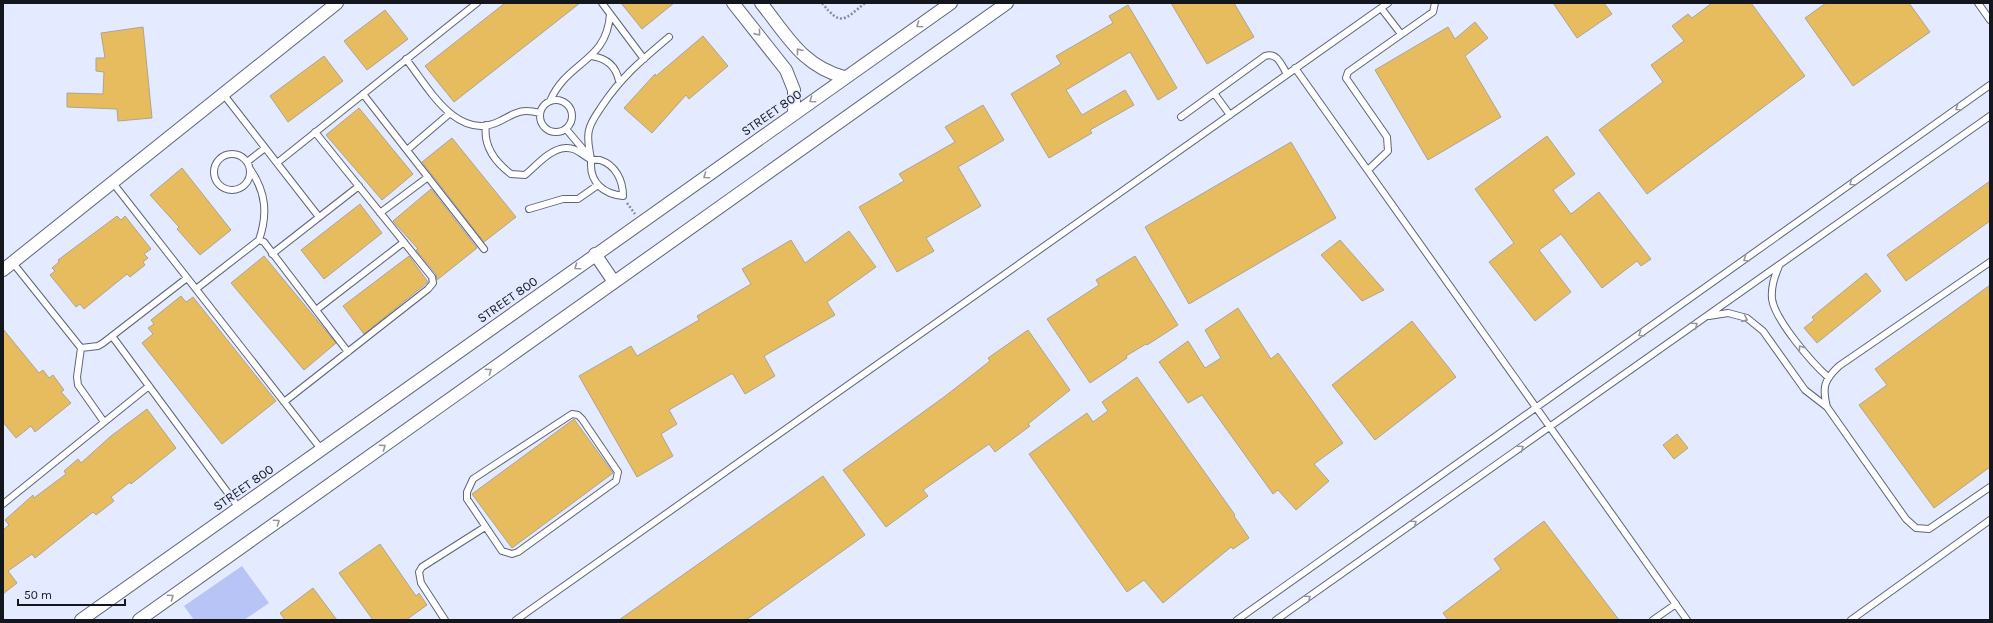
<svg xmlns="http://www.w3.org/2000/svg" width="1993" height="623" font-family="Karla,sans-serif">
  <rect width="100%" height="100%" fill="#e4eaff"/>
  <path fill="#b8c4f5" d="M242,566l27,37 -25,17h-50l-10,-14z"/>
  <path fill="#e7bc5e" stroke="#ada490" d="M505,3h75l-126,99 -29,-36z
    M621,3h53l-32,26z
    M1171,3h63l20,34 -47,27z
    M1553,3h51l8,11 -35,24z
    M1712,3h39l54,73 -158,118 -48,-64 64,-48 -12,-17 33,-24 -12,-15 16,-12 4,4z
    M1826,3h83l21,29 -77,54 -48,-68z
    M1128,5l49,83 -19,12 -28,-48 -64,38 16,25 43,-25 9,15 -44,25 2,3 -43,25 -38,-64 50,-30 -5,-8 57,-33 -4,-7z
    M385,10l23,29 -41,31 -23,-29z
    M1475,22l13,16 -23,18 36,61 -73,43 -53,-90 73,-43 7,12z
    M143,27l9,91 -34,3 -1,-12 -50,-2v-14l36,1 1,-22 -8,-1v-13h9l-4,-25z
    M703,36l25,30 -39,33 -3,-4 -34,38 -28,-25 31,-34 1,2z
    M324,56l19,25 -55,41 -18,-26z
    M983,105l21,35 -46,27 23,39 -55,32 8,13 -37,21 -38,-65 45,-26 -5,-7 56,-32 -10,-15z
    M359,108l54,66 -31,26 -56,-65z
    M1547,136l28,38 -22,16 18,24 28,-22 52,67 -10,7 -4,-5 -35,27 -41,-54 -22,16 32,42 -36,29 -46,-59 25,-19 -39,-54z
    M452,138l64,79 -32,25 -62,-80z
    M1291,142l45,76 -147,86 -44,-77z
    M182,168l49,62 -31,25 -23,-26 2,-2 -29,-32z
    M1990,181v40l-84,60 -19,-26z
    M431,189l46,59 -40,32 -1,-6 -20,-24 2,-1 -25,-28z
    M360,204l22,29 -58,46 -23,-29z
    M117,216l4,4 4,-4 26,33 -7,5 4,4 -5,4 2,3 -15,12 -3,-3 -43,35 -4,-5 -4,3 -26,-32 5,-4 -3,-3 7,-6 -1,-2z
    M849,231l27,36 -49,35 8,13 -71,41 11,20 -30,18 -12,-20h-2l-62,36 8,14 -16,10 12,22 -36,21 -58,-101 52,-30 6,10 62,-36 -2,-4 54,-32 -9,-15 49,-29 14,23z
    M1340,240l44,50 -22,11 -41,-46z
    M264,256l72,87 -32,27 -73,-87z
    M409,256l19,26 -64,52 -21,-28z
    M1135,256l43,69 -31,20 -1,-1 -20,12 1,2 -37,25 -43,-64 52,-34 -3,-5z
    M1866,273l15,18 -64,52 -13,-15 10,-8 -2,-3z
    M1990,285v182l-56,41 -75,-103 28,-20 -12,-16z
    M181,296l5,6 7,-5 83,104 -54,43 -80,-101 11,-9 -5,-6 6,-4 -3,-4z
    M1238,308l33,51 7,-6 65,90 -29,21 15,17 -33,29 -18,-20 -5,4 -71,-99 -14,8 -29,-41 29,-21 17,27 16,-10 -16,-28z
    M1412,321l44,56 -81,63 -43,-55z
    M3,329l36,44 4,-3 6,8 4,-3 11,15 -3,2 10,11 -36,29 -4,-6 -15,12 -13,-16z
    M1028,330l42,60 -42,34 2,2 -35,26 -6,-8 -66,46 5,6 -42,31 -43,-57 101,-73 46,-36 -2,-3z
    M1137,377l98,138 -1,1 15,22 -16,11 -2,-2 -68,56 -19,-23 -17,12 -98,-138 58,-41 6,9 15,-11 -6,-9z
    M147,409l29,39 -45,36 -1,-2 -19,15 3,4 -18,14 -3,-3 -58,46 -3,-4 -24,17 9,12 -14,11v-64l6,-5 -4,-5 28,-25 1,3 32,-24 -2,-3 14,-12 3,4 30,-27z
    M574,419l39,54 -101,75 -40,-54z
    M1677,434l11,14 -14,11 -11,-14z
    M823,476l42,59 -119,85h-127z
    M1544,521l75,99h-171l-5,-7 58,-44 -7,-10z
    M380,544l36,52 3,-3 8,12 -21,15h-33l-34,-47z
    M313,588l24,32h-52l-5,-7z"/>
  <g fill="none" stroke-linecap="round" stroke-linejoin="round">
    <g stroke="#5f6476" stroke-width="8">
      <path id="service" d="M602,3l42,56
        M1978,3l12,17
        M1381,8l20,26
        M591,56c16,2 25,10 28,25
        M406,59c22,28 51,84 94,62 16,-8 20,-13 40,-8
        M1295,68l392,552
        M1214,93l16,22
        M363,94l121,155
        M224,95l95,122
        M540 116a16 16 0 1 1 32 0a16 16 0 1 1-32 0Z
        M550,101c17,-40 57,-39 60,-87
        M1181,117l84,-61c12,-4 16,8 22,18
        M486,125c-3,21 9,37 25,49l14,1c11,-9 25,-26 40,-27 11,-1 17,7 25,11 3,1 7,1 10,1 16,5 23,21 23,36 -19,-2 -33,-13 -32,-33 0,-11 -5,-21 -2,-33 2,-9 8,-16 13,-24 20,-30 40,-46 67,-69
        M566,129l22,26
        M407,150l42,-36
        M214 172a18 18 0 1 1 36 0a18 18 0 1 1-36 0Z
        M247,162l18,-14
        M277,163l200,-160
        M250,169c16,23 18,45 9,71
        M1368,170l20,-19 -1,-14 -41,-59 2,-6 85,-60 2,-9
        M113,183l208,266
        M529,209l34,-10h15l20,-14
        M380,213l48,-36
        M272,254l87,-68
        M1990,262l-151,104c-15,14 -17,21 -12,41l79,112 10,9 13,1 61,-42
        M13,263l68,85 -4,29 1,8 26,37
        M1779,266c-5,12 -8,21 -7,33 3,21 40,64 56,78
        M196,289l63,-49 5,2 84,110
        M316,310l88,-68
        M1709,316l19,-3 19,5 16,13 42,59 22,17
        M112,336l127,172
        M81,348l17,-2 5,-3 84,-65
        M284,402l144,-113 5,-6 -1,-6 -117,-145
        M572,414l6,1 4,4 36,53 -2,9 -98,71 -6,2 -10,-3 -35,-52v-7l6,-13z
        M3,504l146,-118
        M445,620l-24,-37 -2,-11 3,-5 63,-40
        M516,620l872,-617
        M1237,620l753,-535
        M1276,620l714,-504
        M1653,620l23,-16
        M1851,620l139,-100"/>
    </g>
    <g stroke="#5f6476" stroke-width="14">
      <path id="minor" d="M733,3l53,67 8,20v23
        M761,3c26,32 41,63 83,74
        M595,254l19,28
        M3,270l334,-267
        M81,620l870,-617
        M139,620l868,-617"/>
    </g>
    <path stroke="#868a9a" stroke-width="2.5" stroke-dasharray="2 2" stroke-linecap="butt" d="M822,3c19,24 22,17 43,0
      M627,203l8,11"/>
    <use href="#service" stroke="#fff" stroke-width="6"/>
    <use href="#minor" stroke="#fff" stroke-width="12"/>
  </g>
  <defs><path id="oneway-chevron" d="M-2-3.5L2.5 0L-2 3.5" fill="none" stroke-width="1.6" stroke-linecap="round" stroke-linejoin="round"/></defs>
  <g stroke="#95969a">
    <use href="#oneway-chevron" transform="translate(919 25) rotate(145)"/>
    <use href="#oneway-chevron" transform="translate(758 33) rotate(51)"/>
    <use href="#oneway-chevron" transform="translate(799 51) rotate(-128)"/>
    <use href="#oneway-chevron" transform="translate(812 100) rotate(145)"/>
    <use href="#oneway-chevron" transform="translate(1958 108) rotate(145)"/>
    <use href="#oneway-chevron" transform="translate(706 176) rotate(145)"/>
    <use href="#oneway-chevron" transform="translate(1852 183) rotate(145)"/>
    <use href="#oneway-chevron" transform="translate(1746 259) rotate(145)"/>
    <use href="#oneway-chevron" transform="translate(577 267) rotate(145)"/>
    <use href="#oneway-chevron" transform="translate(1745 319) rotate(24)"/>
    <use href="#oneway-chevron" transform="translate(1695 325) rotate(-35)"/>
    <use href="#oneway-chevron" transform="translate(1641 334) rotate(145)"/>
    <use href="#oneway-chevron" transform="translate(1801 348) rotate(-125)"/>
    <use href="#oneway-chevron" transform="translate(489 371) rotate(-35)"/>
    <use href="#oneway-chevron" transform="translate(383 447) rotate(-35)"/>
    <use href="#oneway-chevron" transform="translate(1521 448) rotate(-35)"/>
    <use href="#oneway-chevron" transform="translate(277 522) rotate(-35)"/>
    <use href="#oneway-chevron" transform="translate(1414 523) rotate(-35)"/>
    <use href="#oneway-chevron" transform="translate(171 597) rotate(-35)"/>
    <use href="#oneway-chevron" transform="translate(1308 598) rotate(-35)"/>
  </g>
  <g text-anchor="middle" stroke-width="3" stroke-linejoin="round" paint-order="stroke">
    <g font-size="13" fill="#14161e" stroke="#e4eaff">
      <text transform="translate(771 112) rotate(-35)" y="5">STREET 800</text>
      <text transform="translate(507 299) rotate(-35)" y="5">STREET 800</text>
      <text transform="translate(243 487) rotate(-35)" y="5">STREET 800</text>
    </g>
  </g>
  <rect width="1993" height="623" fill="none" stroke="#14161e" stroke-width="8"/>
  <path d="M18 599v6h107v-6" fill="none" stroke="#14161e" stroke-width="2"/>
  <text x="24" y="599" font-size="12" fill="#14161e" stroke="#e4eaff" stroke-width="3" paint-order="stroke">50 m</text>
</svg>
